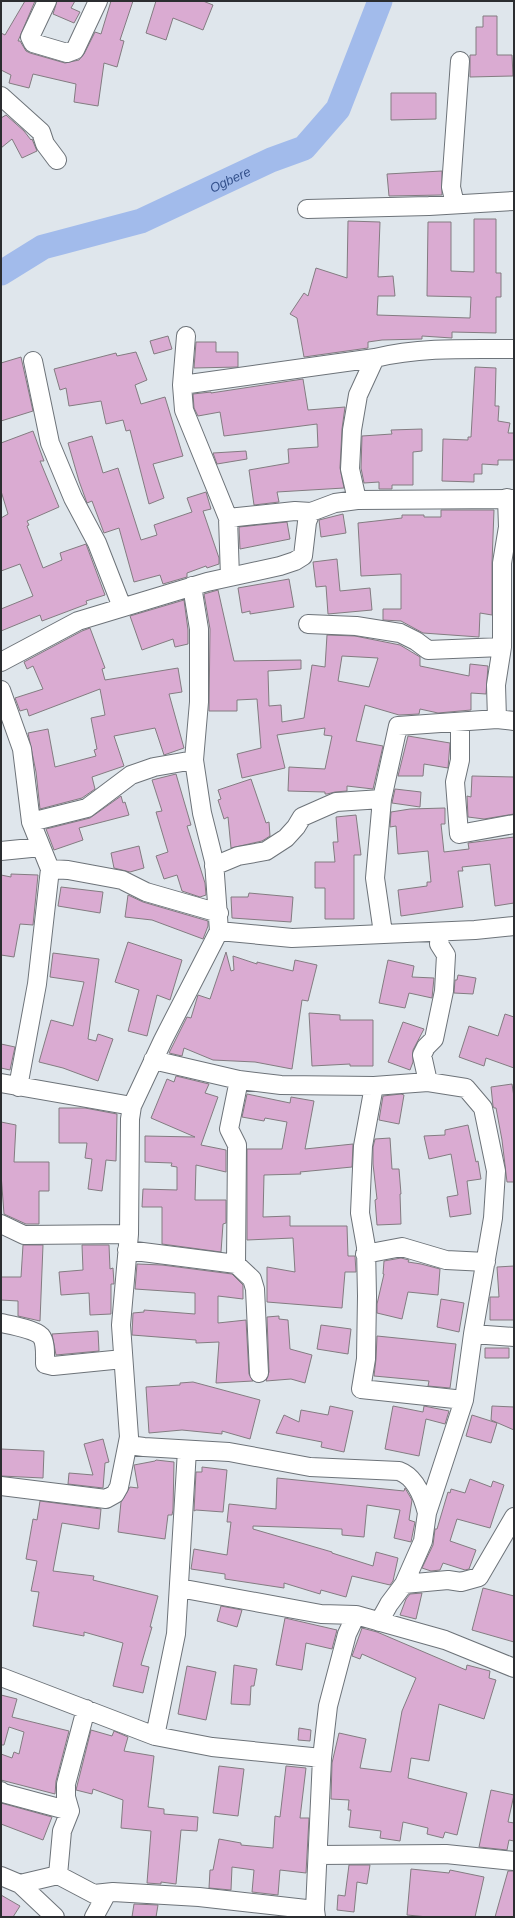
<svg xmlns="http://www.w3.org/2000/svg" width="515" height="1918" font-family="Helvetica,sans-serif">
  <rect width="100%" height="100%" fill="#dfe6ec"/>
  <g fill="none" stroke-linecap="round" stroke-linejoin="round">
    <path stroke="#a2bbeb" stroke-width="25" id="s1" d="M1,273l42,-26 98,-26 130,-61 33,-12 34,-39 42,-108"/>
  </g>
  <path fill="#daabd2" stroke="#837c81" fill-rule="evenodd" d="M25,1h10l-17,40h2l6,10 4,2 35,10 14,-3 5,-6 11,-22 6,2 10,-33h22l-13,39 4,1 -7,26 -13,-4 -6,43 -24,-4 2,-18 -43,-10 -4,14 -20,-5 2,-8 -10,-5v-37l4,2z
    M57,1h18l-4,7 9,4 -6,11 -21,-9z
    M156,1h47l10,4 -10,25 -30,-12 -7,22 -20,-7z
    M483,16h14v39h15l1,21 -43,1v-22h6v-28h7z
    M391,93h45v26l-45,1z
    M6,115l18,16 7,9 1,-1 5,12 -15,7 -10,-19 -11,9v-30z
    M442,171v24l-53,1 -2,-22z
    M474,219h22v54h5v24h-5v36l-44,-1v6l-30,-2v3l-40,1 -14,2v6l-64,9 -7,-39 -7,-4 14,-21 4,3 8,-28 31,10 1,-57 32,1 -2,55 15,-1 2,20h-17l-1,19 93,3 1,-21 -44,-1 1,-74h23v49l23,1z
    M168,336l4,13 -18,5 -4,-13z
    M196,342h20v10h22v15l-44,1z
    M136,352l11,28 -12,5 6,19 24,-7 18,59 -30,8 11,34 -15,6 -19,-74 -4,1 -3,-11 -17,4 -5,-23 -32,5 -3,-18 -6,2 -6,-21 62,-16 1,3z
    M21,357l12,54 -32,10v-58z
    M475,367l21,1 -1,38h4l-1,15 12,2 -2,10h6v27h-16v5l-16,-1v10h-8v8l-32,-1 1,-42 25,1v-3h3z
    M303,379l5,31 37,-3 -3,22 -2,39 4,20 -67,4 2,10 -25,3 -5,-35 40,-7 -1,-14 30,-2 -1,-23 -93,12 -4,-24 -22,4 -4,-8 -1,-14 18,-2v1z
    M422,429v22l-9,1v33h-21v4h-13v-7l-15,1 -3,-15 1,-32 30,-2 -1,-4z
    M33,431l11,30h-4l19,46 -32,14 2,4 -2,1 16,42 19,-8 -2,-7 26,-9 19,51 -19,6 1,3 -45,17 -2,-6 -39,16v-22l32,-13 -13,-32 -19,7v-53l7,-4 -7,-23v-48z
    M92,436l11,37 15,-5 23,72 16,-5 -3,-10 38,-13 -5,-14 19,-6 5,17 -8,2 16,47v6l-12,4 -1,-2 -19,7v4l-24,7 -3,-9 -26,7 -15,-54 -15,5 -12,-32 -5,2 -8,-22 -11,-38z
    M246,451l1,8 -30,5 -4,-11z
    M441,510h53l-2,53v52l-12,-2 -1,24 -56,-4 -22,-12 -18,-1v-11h18v-35l-40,2 -3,-53 44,-5v-3h22v2h17z
    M343,514l3,19 -25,4 -2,-17z
    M287,522l3,17 -50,10 -1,-22z
    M337,559l3,32 30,-3 2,22 -44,4 -2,-28 -10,1 -3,-25z
    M289,579l5,28 -44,7v-3l-8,2 -4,-25z
    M218,590l16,71 67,-1v9l-33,2 1,35 12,-1 1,17 22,-4 8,-53 13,2 2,-32 28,1 45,9 20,12v9l49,10 1,-12 18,2 -2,28 -15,-1v17l-33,3 -18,-4 -1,5 -20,1 -34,-10 -9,36 27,5 -10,43 -26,-3v5l-12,1 -8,2h-2v-2l-37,-1 1,-24 36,2 7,-33 -8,-1 1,-7 -48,7 8,33 -43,10 -5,-24 24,-6 -4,-49 -20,1v11h-28l1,-82 -6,-35zM342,656l36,2 -9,29 -31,-6z
    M184,600l4,30v14l-13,3 -2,-8 -31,11 -12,-34z
    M90,628l15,40 -3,1 3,11 73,-12 4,24 -13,2 15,54 -20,7 -9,-27 -41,8 10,30 -32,11 3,12 -13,9 -42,11 -4,-37 -8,-39 20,-4 7,38 41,-11 -2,-6 3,-1 -6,-31 14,-3 -5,-26 -71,27 -2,-7 -7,2 -5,-13 28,-9 -10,-23 -6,3 -3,-7 58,-31z
    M408,736l42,7 -2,25 -24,-4 -1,12h-25z
    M176,774l15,51 -4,1 18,57 1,12 -6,2 -18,-6 -5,-16 -13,4 -8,-23 12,-4 -12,-40 6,-1 -10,-31z
    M472,776l42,1v37l-30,5 -16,-2 -1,-21 4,1z
    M251,779l15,44 3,-1 1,14 -8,5 -31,7 -3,-31 -4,2 -6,-19 3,-1 -3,-9z
    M395,789l26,3 -1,15 -28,-4z
    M121,796l2,7 2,-1 4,13 -50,13 4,12 -29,10 -8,-21 44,-11z
    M445,808v16h-4l3,28 25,-3 -1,-6 46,-6v66l-19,3 -5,-42 -28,3 1,4h-5l5,36 -62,9 -3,-26 29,-4v-4h4l-3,-31 -30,3 -2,-28 -6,1 1,-15 19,-3z
    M356,815l5,40h-7v64h-29v-31h-10v-26h20l-2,-20h5l-2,-25z
    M139,846l5,22 -14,4 -16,-4 -3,-15z
    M11,874l27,1 -5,50 -13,-1 -6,33 -13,-2v-80l10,2z
    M61,887l42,5 -3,21 -42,-7z
    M249,893l44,4 -2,25 -59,-4 -1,-21h17z
    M128,895l15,7 65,19v5l-5,13 -51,-19 -27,-3z
    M128,942l54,18 -12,40 -13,-5 -10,41 -19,-5 11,-41 -24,-8z
    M226,952l5,19 3,-1 -1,-14 24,8v-2l36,9 2,-11 22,5 -9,36 -6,-1 -10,69 -37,-7 -42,-2 -29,-12 -2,8 -13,-3 18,-36 4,1 7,-23 12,4z
    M53,953l46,6 -11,80 8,2 2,-7 15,5 -15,42 -35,-13 -24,-6 12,-42 22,6 11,-44 -34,-5z
    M388,960l26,6 -2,11 22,1 -2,20 -23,-5 -4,15 -26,-5z
    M458,975l18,3 -3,16 -19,-1 1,-13h2z
    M309,1013l31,2v5h33v46h-23v-2l-38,2z
    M505,1014l9,3v51l-28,-10 -2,8 -25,-9 10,-31 29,10z
    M403,1022l21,7 -11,21v12l-3,8 -22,-8z
    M1,1044l14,3 -5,23 -9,-2z
    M176,1076l33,8 -4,9 13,4 -17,48 25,5v22l-30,-7 -1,35h31v23l-3,1 -2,28 -59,-8v-37h-20l1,-18 34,1v-23l-6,-1 1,-3 -27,-1v-26l50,1 -44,-19 16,-39 7,3z
    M512,1084l2,13v85h-7l-5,-42 -6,-32h-2l-1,-2 -2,-19z
    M247,1094l43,9 1,-6 23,4 -9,48 48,-5 -1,23 -52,5 1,2 -37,1 -1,42 27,-1v10h57l1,30h7l1,16h-11l-3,36 -75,-6v-35l28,5 -2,-34 -46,2v-91h35l5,-27 -22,-4 -1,3 -22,-4z
    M401,1094l3,1 -5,29 -20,-4 4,-24z
    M59,1108h26l32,6 -1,47 -10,-1 -4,31 -14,-2 4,-30 -7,-1 2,-15h-28z
    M1,1122l15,3 -2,37h35v29h-10v33h-13l-22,-10 -3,-40z
    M468,1125l8,37 2,-1 3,18 -14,2 4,33 -21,3 -3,-20 11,-2 -7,-41 -22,5 -5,-23 21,-1v-5z
    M390,1138l2,31h7l2,25h-1l1,30 -24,1 -2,-25 2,-1 -4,-35v-17l2,-8z
    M23,1245h20l-3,76 -22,-5v-15l-17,-1v-23h20z
    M82,1245h27l1,24 3,-1 1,16h-3v30l-21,1 -1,-22 -28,2 -2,-23 24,-2z
    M401,1258l8,2 -1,2 13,2 19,5 -2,26 -30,-3 -6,27 -25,-6v-9l7,-30h-1l1,-13z
    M137,1264l25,1 70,9 11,11v14l-25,-3v27l28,-3 3,54 4,7 -37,2 3,-41 -23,1v-3l-64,-5 1,-22 11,-1v-2l51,4v-21l-60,-4z
    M514,1266v54h-24v-23h9l-2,-30z
    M441,1299l23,4 -5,29 -22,-5z
    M279,1316v3l9,1 2,29 22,6 -7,28 -14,-4 -25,2 3,-9 -2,-55z
    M321,1325l30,4 -3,25 -31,-5z
    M98,1331l1,20 -43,4 -4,-21z
    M377,1336l79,8 -6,44 -22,-2 1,-5 -55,-5 2,-17z
    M485,1348h24v10h-24z
    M193,1382l67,18 -10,39 -28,-8v3l-40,-4 -33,3 -3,-46 34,-2v-2z
    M330,1406l23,5 -9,41 -23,-5 1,-5 -46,-9 8,-18 15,7 2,-12 27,5z
    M393,1406l30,6 1,-6 25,5 -4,13 -19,-5 -7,37 -34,-7z
    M492,1406l22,1v23l-23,-10z
    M472,1415l25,8 -6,20 -25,-7z
    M103,1439l6,23 -4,1 -2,25 -35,-4 1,-11 24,2 -9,-31z
    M1,1449l43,2 -1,27 -42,-2z
    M156,1460l18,2 -1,48 -1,5h-4l-3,24 -47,-7 3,-30 9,-15 8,1 -4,-23 21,-4z
    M202,1467l25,3 -4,42 -27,-2 -2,1 2,-39h6z
    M277,1478l127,13 1,-3 7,12 -3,20 6,2 -4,20 -17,-4 6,-28 -33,-5 -3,32 -22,-2v-6l-89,-3v3l79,23v1l41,13 3,-14 22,6 -5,23 -3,4 -38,-9 -6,21 -25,-7 -1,4 -36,-11v5l-59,-9v-5l-34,-5 3,-20 33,6 4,-33h-4l2,-18 47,5z
    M470,1479l21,8 2,-6 11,4 -14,43 -33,-9 -7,22 26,9 -7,19 -4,1 -22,-7 -3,7 -9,1 -9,-3 11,-23 2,-16h2l11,-37 2,1 1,-4 14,4z
    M40,1501l61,8 -2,20 -37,-6 -9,48 41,5 -1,4 65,16 -8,31h2l-11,38 8,2 -6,26 -30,-7 10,-43 -39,-11v4l-51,-10 6,-34 -8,-1 6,-30 -11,-2 7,-40 4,1z
    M483,1588l31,8v46l-42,-12z
    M422,1593l-6,26 -16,-4 6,-16 4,-5z
    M221,1606l21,4 -5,17 -20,-6z
    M285,1618l52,12 -5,19 -26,-6 -4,27 -26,-5z
    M362,1628l15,4 89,38 1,-5 23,6 -1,7 7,2 -12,39 -45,-15 -10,57 -18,-3 -3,20 59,15 -10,42 -12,-3 -2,6 -16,-4 1,-6 -25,-6 -3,19 -20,-3 1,-7 -32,-4 2,-17h-3l1,-10 -18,-1 1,-36 7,-30 27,6 -6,29 31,4 11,-61 14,-33 -54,-24 -2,5 -8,-3z
    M234,1665l23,4 -3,17h-3l-1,19 -19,-1z
    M187,1666l29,6 -10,48 -28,-6z
    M1,1695l16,4 -5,18 57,14 -13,50 -1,13 -54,-14v-26l11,4 2,-6 5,2 5,-22 -15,-5 -5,18h-3z
    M299,1728l12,2 -1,11 -12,-1z
    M91,1730l21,6 2,-5 14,6 -4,14 30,5 -6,51 16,2v5l34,3 -1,14 -16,-1 -5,54 -15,-2v2l-14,-1 4,-52 -30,-3 2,-28 -30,-11 -1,5 -16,-4z
    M219,1766l25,3 -6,47 -25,-3z
    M286,1766l20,2 -6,50h9l-3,55 -26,-3 -2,25 -26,-3 2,-22 -22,-3 -1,23 -22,-2 1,-18h3l6,-31 22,4v2l32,3 2,-32 5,1z
    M491,1790l23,5 -6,27 6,1v18l-5,-1 -2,10 -28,-3z
    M1,1803l51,14 -9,23 -42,-16z
    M349,1865h21l-3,19 -10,-2 -3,30 -17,-2 1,-15 7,1z
    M411,1869l38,4 1,-3 34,7 -9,40h-47l-21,-2z
    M508,1871h6v46h-19z
    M1,1895l19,11 -7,11h-12z
    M134,1904l24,1 -2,12h-24z"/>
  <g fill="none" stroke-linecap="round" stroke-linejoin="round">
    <g stroke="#6d7379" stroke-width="20">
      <path id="minor" d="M47,1l-17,36 3,6 34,10 8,-3 23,-49
        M1,96l40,36 4,12 12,16
        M455,204l-4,-17 9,-126
        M307,209l122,-3 85,-5
        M186,336l-4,49 2,25 44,108 2,59
        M33,361l17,82 23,55 24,45 25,64
        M182,385l193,-27c45,-11 93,-9 139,-9
        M357,500l-7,-31 2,-39 6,-35 17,-37
        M228,518l67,-7 16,1
        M308,624l48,2 44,7 16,8 12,9 74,-3
        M1,662l77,-41 129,-39 73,-16 15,-5 8,-5 4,-34 4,-10 24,-9 22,-3 157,-1
        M1,690l21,59 9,73 19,47 -13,115 -19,103
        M497,719l-1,-34 6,-38v-84l6,-36 -1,-29
        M460,723v37l-5,22 4,52 55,-10
        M31,822l56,-14 44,-33 23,-8 40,-7
        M1,851l40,-4
        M214,866l24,-10 28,-5 20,-13 10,-11 6,-10 34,-15 46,-3
        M50,869l18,1 54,10 24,12 73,21
        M219,931l73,7 183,-8 39,-4
        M383,933l-8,-55 7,-79 16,-73 99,-7 17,2
        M153,1060l86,20 42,5 93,1 54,-4 38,6 17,20 13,63 -3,47 -20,116 -9,66 -37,113 -4,28 -19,43 -15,20 -10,18
        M428,1082l-6,-27 4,-8 8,-8 10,-48 2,-36 -7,-11 1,-12
        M1,1083l131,23
        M374,1086l-11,60 -3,67 6,34 1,49 -1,63 -5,30 103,11
        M1,1224l23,11 105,-1
        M127,1250l109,14 16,15 3,10 4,84
        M365,1254l37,-7 44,13 40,2
        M236,1264l1,-119 -8,-16 10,-49
        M1,1323c9,2 33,6 40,13 5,6 4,20 4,28l8,2 70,-7
        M473,1334l41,3
        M128,1445l16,2 85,5 81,15 89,4c17,6 24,26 28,42
        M1,1486l105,13 9,-5 4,-7 10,-50 -8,-112 8,-91 1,-115 2,-13 31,-66 56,-109 -5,-70 -12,-48 -8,-53 5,-58v-73l-7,-43
        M404,1584l44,-4 13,2 18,-5 35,-60
        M179,1588l142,26 35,1 89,25 69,28
        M1,1677l154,59 57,11 110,11
        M155,1736l21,-102 11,-184
        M1,1791l2,2 67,18
        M318,1855l128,-1 68,7
        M58,1875l4,-44 8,-20 -4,-14v-13l20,-75
        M1,1876l19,8 38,-9 36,19 19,-2 86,5 116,13
        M20,1884l35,33
        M94,1917l13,-24
        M316,1917l-1,-7 7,-152 6,-52 19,-72 9,-19"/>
    </g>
    <use href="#minor" stroke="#fff" stroke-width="18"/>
  </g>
  <g text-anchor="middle" stroke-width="3.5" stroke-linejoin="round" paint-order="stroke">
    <g font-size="13" font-style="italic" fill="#33508b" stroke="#fff">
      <text dy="5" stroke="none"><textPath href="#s1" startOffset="249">Ogbere</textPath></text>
    </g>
  </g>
  <rect width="515" height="1918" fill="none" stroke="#2b2d30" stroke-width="4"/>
</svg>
